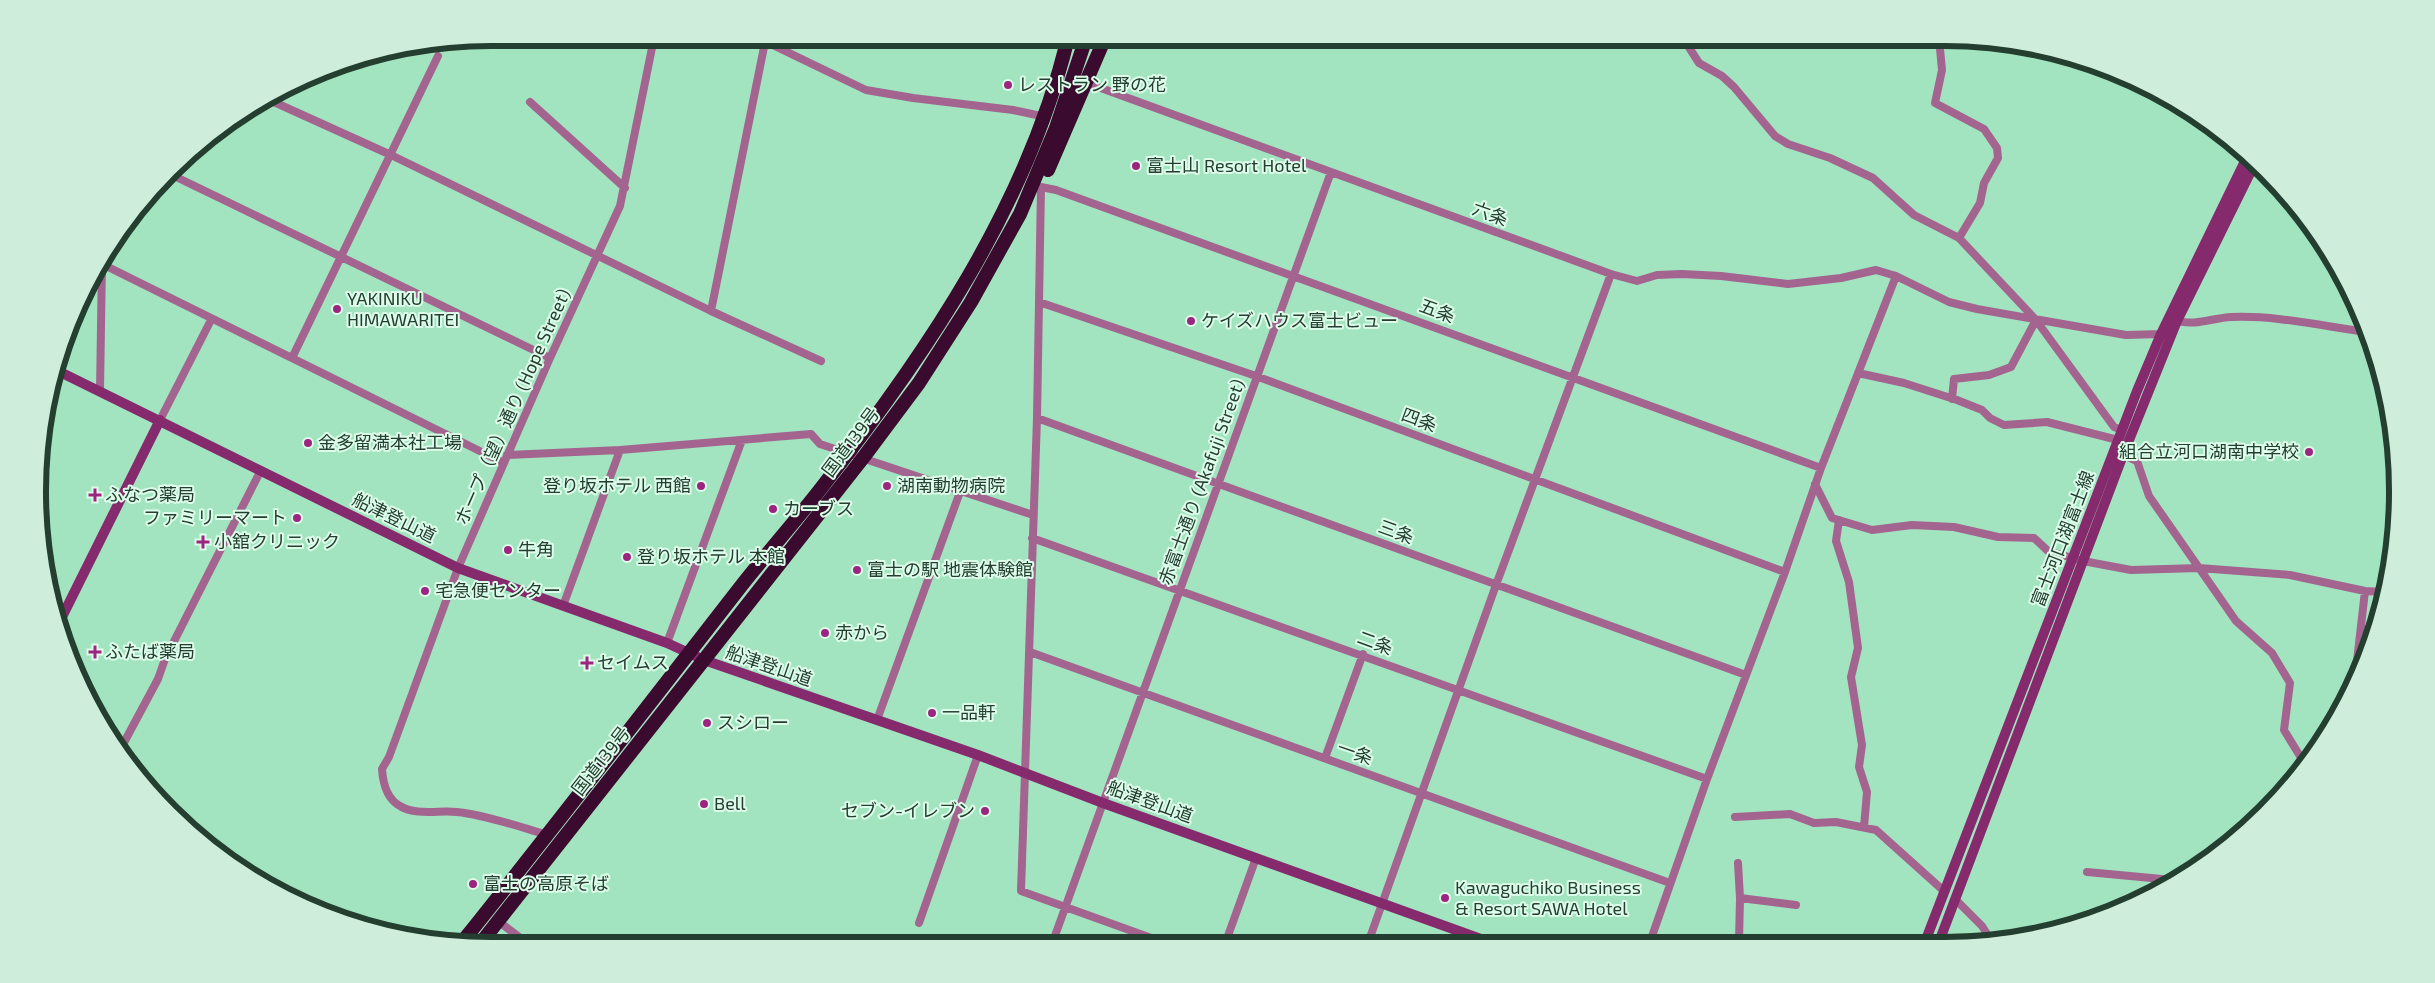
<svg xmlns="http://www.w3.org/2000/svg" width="2435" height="983" font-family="'Exo 2','Noto Sans JP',sans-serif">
  <rect width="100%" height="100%" fill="#a3e4c0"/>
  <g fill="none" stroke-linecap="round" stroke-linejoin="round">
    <path stroke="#a3658f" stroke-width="8" d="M758,38l108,52 47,8 100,12 33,7
      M1683,38l16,25 23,13 12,11 41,49 13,8 42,14 43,20 41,37 45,23
      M1939,38l3,32 -7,33 49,26 13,19 1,10 -14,25 -4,20 -21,35 77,82 78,107 8,3
      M1087,83l524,191 26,7 20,-6 25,-1 39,2 67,8 53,-6 35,-8 20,6 53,26 28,7 149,26 35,-1 3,-3
      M265,98l126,57 320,156 110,50
      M530,102l95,86
      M172,175l378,183
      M102,264l402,199
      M1039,302l217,74 529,196
      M711,311l54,-269
      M2173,324l4,-3c18,5 36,-3 54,-4 44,-2 91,9 135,15
      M292,358l146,-302
      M1858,373l46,10 53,17 25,10 8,8 14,7 43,-3 71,18
      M100,391l2,-130
      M1952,399l2,-20 35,-4 22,-8 25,-47
      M1037,418l709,257
      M160,420l51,-100
      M507,455l113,-5 191,-16 9,10 213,71
      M2123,455l14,6 12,35 87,125 36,32 18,30 -6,47 16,26 3,8
      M1815,484l17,34 40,12 40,-5 42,2 44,10 36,1 14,13 35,10 48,9 68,-2 91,7 75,16 19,1
      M1839,520l-3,21 13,41 9,66 -7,29 11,68 -3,22 8,25 -3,35
      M1032,538l675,241
      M563,606l57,-156
      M667,643l75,-203
      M1030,652l640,231
      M877,720l83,-228
      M2321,744l36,-83 8,-70
      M120,750l38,-71 7,-20 96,-189
      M1325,758l38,-104
      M1735,817l55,-3 24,9 22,-1 40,8 69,62
      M548,835c-28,-8 -62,-20 -91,-23 -18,-2 -41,4 -57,-6 -13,-7 -17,-22 -18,-37l7,-12 69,-189 92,-210 70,-152 34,-168
      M1738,863l2,35 -1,44
      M2087,872l86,8
      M1740,898l56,7
      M1956,900l26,26 10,16
      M498,921l25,19 3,5
      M919,923l59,-168
      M1650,942l57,-163 78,-207 36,-104 75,-192
      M1368,943l128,-358 115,-311
      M1052,944l279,-772
      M1168,944l-147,-53 16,-473 4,-231 15,3 765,278
      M1225,944l31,-86"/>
    <path stroke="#862a6e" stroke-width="10" d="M56,370l402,198 209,75 37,17 274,95 125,48 389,140
      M59,623l101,-203
      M1925,942l212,-551 24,-57 87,-179
      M1939,942l184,-487 54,-134 78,-158"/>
    <path stroke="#3a0b2e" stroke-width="14" d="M1048,170l57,-132
      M463,941c93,-116 184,-234 275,-351 27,-35 57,-68 84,-103 105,-134 205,-281 246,-449
      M480,944l383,-486 56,-75 52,-81 49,-88 36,-86 30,-90"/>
  </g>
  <g fill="#9c257f" stroke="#ddfdea" stroke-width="2">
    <circle cx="1008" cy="85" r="5"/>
    <circle cx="1136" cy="166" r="5"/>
    <circle cx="337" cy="309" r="5"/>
    <circle cx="1191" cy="321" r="5"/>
    <circle cx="308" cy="443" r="5"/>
    <circle cx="2309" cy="452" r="5"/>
    <circle cx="701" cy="486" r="5"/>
    <circle cx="887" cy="486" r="5"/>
    <path d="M92.5 487.5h5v5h5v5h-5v5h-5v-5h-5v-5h5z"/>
    <circle cx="773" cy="509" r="5"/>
    <circle cx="297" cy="518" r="5"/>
    <path d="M200.5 534.5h5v5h5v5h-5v5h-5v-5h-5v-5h5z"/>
    <circle cx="508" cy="550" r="5"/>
    <circle cx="627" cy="557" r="5"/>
    <circle cx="857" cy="570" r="5"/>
    <circle cx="425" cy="591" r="5"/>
    <circle cx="825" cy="633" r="5"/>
    <path d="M92.5 644.5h5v5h5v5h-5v5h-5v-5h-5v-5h5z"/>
    <path d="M584.5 655.5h5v5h5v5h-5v5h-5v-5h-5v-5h5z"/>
    <circle cx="932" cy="713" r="5"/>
    <circle cx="707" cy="723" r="5"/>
    <circle cx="704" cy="804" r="5"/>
    <circle cx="985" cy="811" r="5"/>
    <circle cx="473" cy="884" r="5"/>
    <circle cx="1445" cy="898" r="5"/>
  </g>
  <g text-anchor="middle" stroke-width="4" stroke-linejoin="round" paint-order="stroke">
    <g font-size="18" fill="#243e30" stroke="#ddfdea" text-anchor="start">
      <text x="1018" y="91">レストラン 野の花</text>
      <text x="1146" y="172">富士山 Resort Hotel</text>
      <text x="347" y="305">YAKINIKU<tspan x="347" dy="21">HIMAWARITEI</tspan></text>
      <text x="1201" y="327">ケイズハウス富士ビュー</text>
      <text x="318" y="449">金多留満本社工場</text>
      <text x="2299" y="458" text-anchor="end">組合立河口湖南中学校</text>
      <text x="691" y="492" text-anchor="end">登り坂ホテル 西館</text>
      <text x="897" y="492">湖南動物病院</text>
      <text x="105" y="501">ふなつ薬局</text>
      <text x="783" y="515">カーブス</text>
      <text x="287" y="524" text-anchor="end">ファミリーマート</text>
      <text x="214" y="548">小舘クリニック</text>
      <text x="518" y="556">牛角</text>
      <text x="637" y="563">登り坂ホテル 本館</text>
      <text x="867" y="576">富士の駅 地震体験館</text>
      <text x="435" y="597">宅急便センター</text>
      <text x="835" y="639">赤から</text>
      <text x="105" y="658">ふたば薬局</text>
      <text x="597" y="669">セイムス</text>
      <text x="942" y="719">一品軒</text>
      <text x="717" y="729">スシロー</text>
      <text x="714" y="810">Bell</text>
      <text x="975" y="817" text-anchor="end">セブン-イレブン</text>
      <text x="483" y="890">富士の高原そば</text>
      <text x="1455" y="894">Kawaguchiko Business<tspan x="1455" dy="21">&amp; Resort SAWA Hotel</tspan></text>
    </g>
    <g font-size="18" fill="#243e30" stroke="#ddfdea">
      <text transform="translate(1490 214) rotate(20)" y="6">六条</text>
      <text transform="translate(1437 311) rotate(20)" y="6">五条</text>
      <text transform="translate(513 407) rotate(-66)" y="6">ホープ（望）通り (Hope Street)</text>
      <text transform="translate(1419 420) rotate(20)" y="6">四条</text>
      <text transform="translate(851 442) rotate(-53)" y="6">国道139号</text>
      <text transform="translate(1202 482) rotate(-70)" y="6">赤富士通り (Akafuji Street)</text>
      <text transform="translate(394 518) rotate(26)" y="6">船津登山道</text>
      <text transform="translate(1396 532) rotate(20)" y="6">三条</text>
      <text transform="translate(2063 539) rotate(-69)" y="6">富士河口湖富士線</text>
      <text transform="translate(1375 643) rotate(20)" y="6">二条</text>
      <text transform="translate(769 666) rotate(19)" y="6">船津登山道</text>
      <text transform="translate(1355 753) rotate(19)" y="6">一条</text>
      <text transform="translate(601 761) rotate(-52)" y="6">国道139号</text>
      <text transform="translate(1150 802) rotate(20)" y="6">船津登山道</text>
    </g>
  </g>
  <path d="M0 0H2435V983H0ZM491 46H1944A445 445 0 0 1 2389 491V492A445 445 0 0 1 1944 937H491A445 445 0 0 1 46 492V491A445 445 0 0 1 491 46Z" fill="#ceeedb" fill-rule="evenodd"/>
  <path fill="none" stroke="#243e30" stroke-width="6" d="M491 46H1944A445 445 0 0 1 2389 491V492A445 445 0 0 1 1944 937H491A445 445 0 0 1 46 492V491A445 445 0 0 1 491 46Z"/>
</svg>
